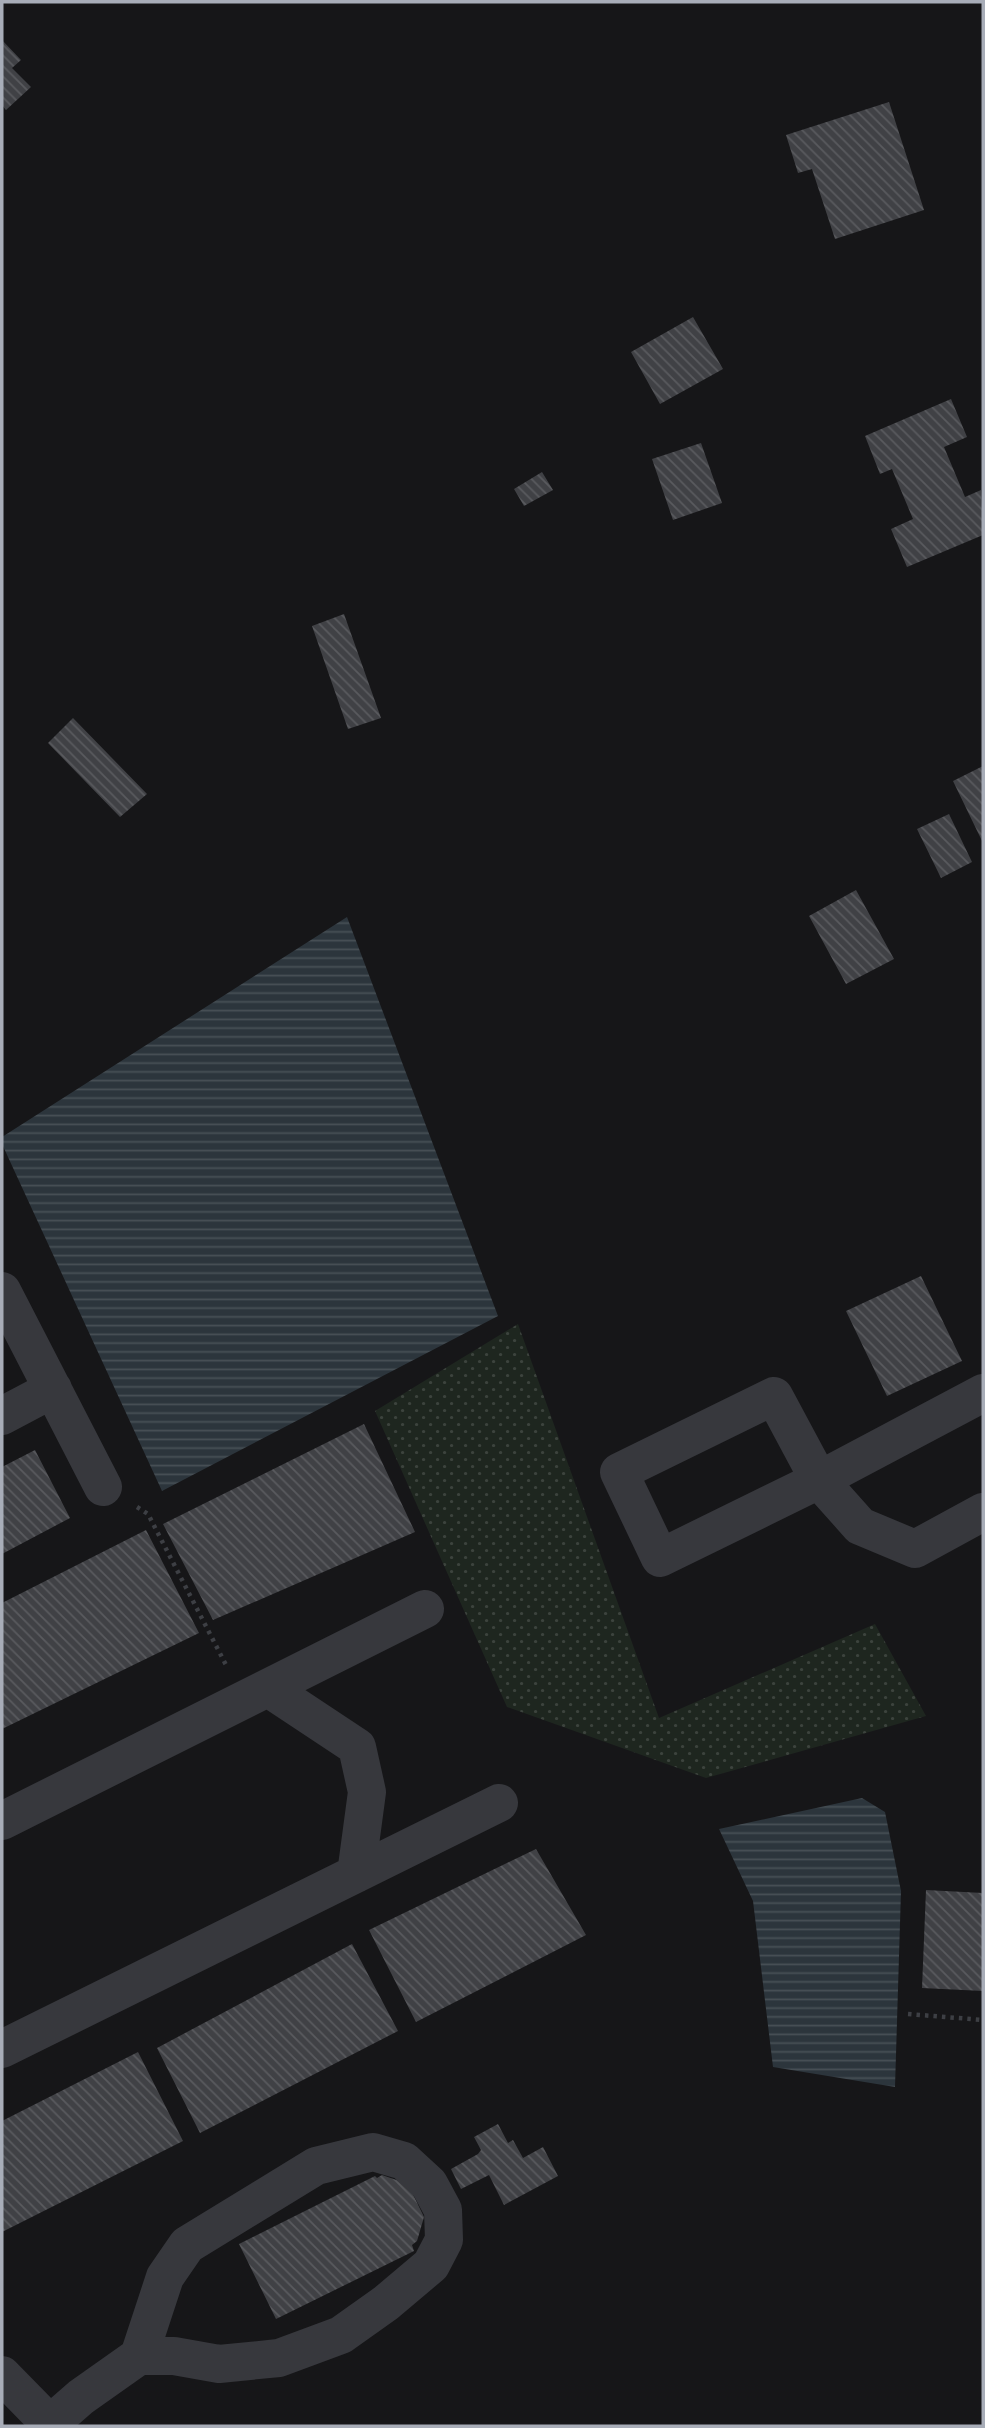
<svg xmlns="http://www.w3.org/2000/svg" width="985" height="2428" font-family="Barlow,sans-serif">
  <defs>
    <pattern id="grass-dots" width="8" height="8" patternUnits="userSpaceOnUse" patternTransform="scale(1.75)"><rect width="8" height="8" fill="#1e261f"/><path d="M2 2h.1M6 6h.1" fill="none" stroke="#3c433d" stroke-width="1.8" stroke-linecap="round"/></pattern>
    <pattern id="water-rules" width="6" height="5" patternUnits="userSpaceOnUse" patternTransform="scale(1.75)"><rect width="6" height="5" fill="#2c353c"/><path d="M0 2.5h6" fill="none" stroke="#485056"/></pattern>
    <pattern id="building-back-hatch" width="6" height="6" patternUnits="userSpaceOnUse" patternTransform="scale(1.75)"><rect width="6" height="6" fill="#404145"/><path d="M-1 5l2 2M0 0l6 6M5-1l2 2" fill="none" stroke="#595a5e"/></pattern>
  </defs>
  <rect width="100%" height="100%" fill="#161618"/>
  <path fill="url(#grass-dots)" d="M518,1324l141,394 216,-94 51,92 -220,62 -199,-71 -132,-296z"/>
  <path fill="url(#water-rules)" d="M347,917l151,399 -336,175 -160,-347v-7z
    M862,1798l23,14 16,79 -6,196 -122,-20 -20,-166 -34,-72z"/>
  <path fill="url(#building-back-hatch)" d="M2,40l19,20 -9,8 19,19 -25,23 -4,-5z
    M889,102l35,108 -89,29 -23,-70 -14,4 -12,-38z
    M693,317l30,52 -63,35 -29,-52z
    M951,399l16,38 -23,10 21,50 16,-7 2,45 -76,32 -16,-38 22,-10 -21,-50 -12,5 -15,-38z
    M701,443l21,60 -49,17 -21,-61z
    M542,472l11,18 -29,16 -10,-17z
    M344,614l37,104 -33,11 -36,-103z
    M73,718l74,76 -27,23 -72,-74z
    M983,766v77l-30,-62z
    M949,814l23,48 -31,16 -24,-49z
    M856,890l38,69 -48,25 -37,-68z
    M921,1276l41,85 -75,35 -41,-85z
    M364,1424l51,108 -202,88 -50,-96z
    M35,1450l35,68 -68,36v-87z
    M146,1530l53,103 -197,96v-126z
    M536,1849l50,86 -170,87 -47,-92z
    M926,1890l57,3v98l-61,-3z
    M352,1944l46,87 -198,102 -43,-85z
    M138,2052l45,89 -181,91v-111z
    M498,2124l10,19 5,-3 10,18 20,-11 15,29 -54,29 -15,-30 -28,14 -10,-20 27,-15 3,-4 -7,-13z
    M382,2175l26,9 16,33 -7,24 -5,4 2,6 -138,68 -37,-75 136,-68 2,2z"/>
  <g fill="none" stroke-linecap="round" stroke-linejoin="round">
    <path stroke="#3d3f44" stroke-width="4.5" stroke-dasharray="3.5 5" stroke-linecap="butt" d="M137,1507l11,7 78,151
      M908,2014l75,6"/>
    <path stroke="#37383d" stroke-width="38" d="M2,1291l101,196
      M983,1393l-164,87 -159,78 -41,-86 155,-76 45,84 41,46 55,23 68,-37
      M2,1416l51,-27
      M268,1688l89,59 10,45 -11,82
      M2,1821l423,-212
      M2,2049l497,-246
      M2,2375l50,51
      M50,2424l31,-27 58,-41h35l45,8 60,-6 62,-23 45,-32 45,-38 13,-25 -1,-30 -14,-26 -25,-23 -31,-9 -57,14 -129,79 -22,32 -26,79"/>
  </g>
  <rect width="985" height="2428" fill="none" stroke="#a8adb8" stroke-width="7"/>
</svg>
